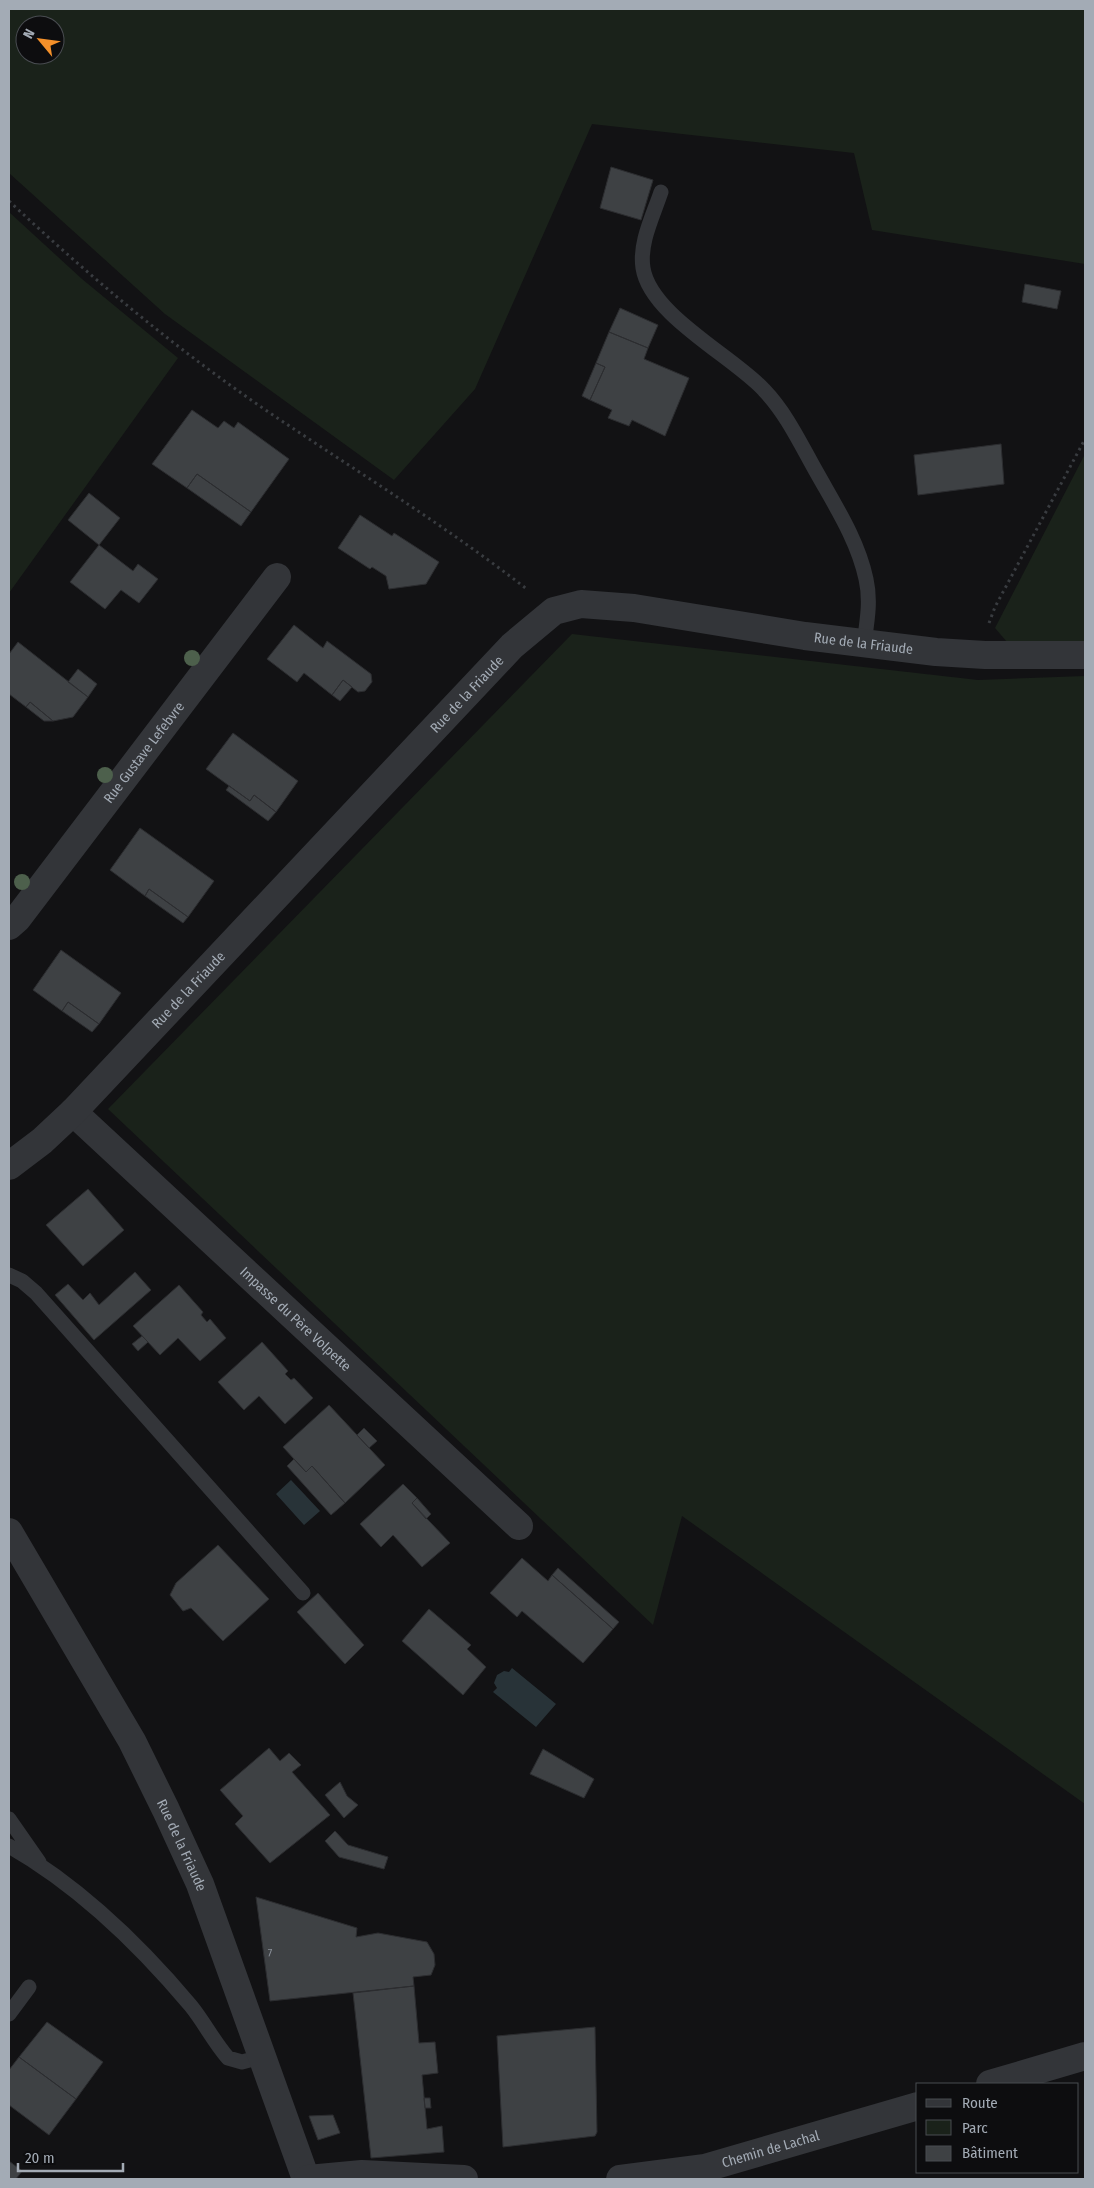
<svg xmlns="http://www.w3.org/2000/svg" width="1094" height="2188" font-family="'Fira Sans Condensed',sans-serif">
  <rect width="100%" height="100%" fill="#121214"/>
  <path fill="#1a221a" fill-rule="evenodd" d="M9,9h1076v255l-213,-34 -18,-77 -262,-29 -117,265 -81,91 -229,-166 -156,-141zM25,25h30v30h-30z
    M9,212l73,67 96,79 -169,235z
    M1085,454v188h-78l-12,-14z
    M572,634l406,46 107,-4v1128l-403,-288 -29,109 -545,-516z"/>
  <path fill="#283338" d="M291,1480l29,31 -16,14 -28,-31z
    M512,1668l44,36 -20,23 -43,-35 4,-4 -3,-5 3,-8 7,-4 5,1z"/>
  <path fill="#3e4144" stroke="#2c2d30" d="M611,167l42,13 -12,40 -41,-12z
    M1025,284l36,7 -4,18 -35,-7z
    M620,308l38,17 -10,23 -39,-16z
    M609,332l39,16 -4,11 45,19 -24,58 -33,-16 -3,6 -21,-8 4,-8 -22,-10 15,-33 -9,-4z
    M596,363l9,4 -15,33 -8,-4z
    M192,410l26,18 6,-7 10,7 4,-6 51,37 -38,53 -54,-38 -10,14 -35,-24z
    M1001,444l3,40 -86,11 -4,-40z
    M197,474l54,38 -10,14 -54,-38z
    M89,493l31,25 -21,27 -31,-25z
    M360,515l32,21 2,-3 45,29 -13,22 -37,5 -3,-13 -14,-9 -2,2 -32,-21z
    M99,545l34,26 5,-7 20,15 -19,24 -18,-13 -16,19 -35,-27z
    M294,625l29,23 4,-7 44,33 1,8 -7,9 -7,1 -15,-12 -11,15 -28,-22 -7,9 -30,-23z
    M18,642l70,55 -15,20 -20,4 -23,-19 -4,5 -17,-13v-40z
    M78,669l19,15 -9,13 -20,-15z
    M343,680l9,7 -12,14 -8,-6z
    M30,702l23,19h-9l-18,-14z
    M233,733l65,48 -22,31 -22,-17 -4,6 -44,-32z
    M229,786l21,15 4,-6 22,17 -8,9 -42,-31z
    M140,828l74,53 -26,36 -39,-28 -4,7 -35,-26z
    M149,889l39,28 -5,6 -38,-27z
    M61,950l60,43 -22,31 -31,-22 -6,9 -29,-21z
    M68,1002l31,22 -7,8 -30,-21z
    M88,1189l36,41 -41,36 -37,-41z
    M135,1272l16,18 -57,50 -39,-45 13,-11 15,16 7,-7 9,12z
    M179,1285l24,27 -2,3 6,7 3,-3 16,19 -26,23 -22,-23 -18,17 -27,-29z
    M142,1336l6,6 -10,9 -6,-7z
    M262,1342l26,29 -3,3 6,6 3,-2 19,20 -28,26 -26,-28 -15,14 -26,-28z
    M329,1405l56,60 -40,38 -33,-37 -6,6 -23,-25z
    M364,1428l13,13 -8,7 -12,-13z
    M294,1459l12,13 6,-6 33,37 -14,12 -44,-49z
    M403,1484l14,14 -5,5 38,40 -28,24 -29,-32 -12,12 -21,-23z
    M417,1498l14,16 -5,5 -14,-16z
    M218,1545l51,54 -46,42 -32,-33 -8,3 -13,-16 6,-12z
    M522,1558l26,23 4,-6 61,54 -30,34 -61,-52 -5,6 -27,-24z
    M558,1568l61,54 -6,7 -61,-54z
    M318,1593l46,52 -19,19 -48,-52z
    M429,1609l42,36 -4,4 19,18 -23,28 -61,-54z
    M269,1748l11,13 9,-8 12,12 -9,7 38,43 -60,48 -35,-39 8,-8 -23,-26z
    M543,1749l51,30 -10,19 -54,-24z
    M340,1782l7,14 11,9 -14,13 -19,-23z
    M335,1831l13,14 40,12 -4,12 -45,-12 -14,-16z
    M256,1897l101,31 -1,9 22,-4 49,9 7,12 1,11 -4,10 -18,2 1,9 -144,15z
    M414,1986l5,57 16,-1 3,31 -16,2 5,54 15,-3 2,26 -73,6 -18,-165z
    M47,2022l56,40 -27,37 -57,-42z
    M595,2027l2,105 -2,4 -92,11 -6,-111z
    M19,2057l57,42 -27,36 -40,-30v-35z
    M424,2098h6l1,10h-6z
    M333,2115l7,18 -22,7 -9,-24z
    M9,2161l13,10 -6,8h-7z"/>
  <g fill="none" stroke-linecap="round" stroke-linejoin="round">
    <path stroke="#393c40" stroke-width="3" stroke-dasharray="2.5 4" stroke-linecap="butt" d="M9,201c81,76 168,149 261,212 86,58 176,113 258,177
      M989,623l6,-16 90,-168"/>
    <path stroke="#333539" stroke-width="15" d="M661,192c-8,24 -22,51 -18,76 7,47 91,89 121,122 23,24 37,55 53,83 19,34 41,68 49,106 5,22 1,43 -2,64
      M9,1275l13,6 14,12 267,300
      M9,1819l30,43
      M9,1846c70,40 130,98 182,160 13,16 23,36 37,52l14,4 19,-5
      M9,2014l20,-27"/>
    <g stroke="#333539" stroke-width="28">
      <path id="s1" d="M9,926l8,-7 260,-342"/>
      <path id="s2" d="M73,1112l446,414"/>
      <path id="s3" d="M9,1166l33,-25 31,-29 439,-466 42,-35 27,-7 53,4 171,28 131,16 49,3h100"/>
      <path id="s4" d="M9,1532l123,209 34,69 34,74 106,295"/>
      <path d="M990,2084l95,-28"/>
      <path d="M308,2179l54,-5 102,5"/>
      <path id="s5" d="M620,2179l85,-11 213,-62"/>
    </g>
  </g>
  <g fill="#4d604c">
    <circle cx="192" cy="658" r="8"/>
    <circle cx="105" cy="775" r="8"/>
    <circle cx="22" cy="882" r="8"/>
  </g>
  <g text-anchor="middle" stroke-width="4" stroke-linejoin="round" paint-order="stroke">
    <g font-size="11" fill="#8a9099">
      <text x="270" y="1957">7</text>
    </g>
    <g font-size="14" fill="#a3abb5" stroke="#0d0d0f">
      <text dy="5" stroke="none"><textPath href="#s3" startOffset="1092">Rue de la Friaude</textPath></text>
      <text dy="5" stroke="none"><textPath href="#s3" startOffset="658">Rue de la Friaude</textPath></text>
      <text dy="5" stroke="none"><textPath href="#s1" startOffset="220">Rue Gustave Lefebvre</textPath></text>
      <text dy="5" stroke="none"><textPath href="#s3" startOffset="252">Rue de la Friaude</textPath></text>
      <text dy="5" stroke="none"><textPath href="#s2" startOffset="304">Impasse du Père Volpette</textPath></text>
      <text dy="5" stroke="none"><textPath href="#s4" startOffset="358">Rue de la Friaude</textPath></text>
      <text dy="5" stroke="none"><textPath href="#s5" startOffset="154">Chemin de Lachal</textPath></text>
    </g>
  </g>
  <rect width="1094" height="2188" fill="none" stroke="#a3abb5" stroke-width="20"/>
  <rect x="916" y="2083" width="162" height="90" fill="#0d0d0f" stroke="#494c51"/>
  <rect x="926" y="2099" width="25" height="8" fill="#333539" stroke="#494c51"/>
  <text x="962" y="2108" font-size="15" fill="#a3abb5">Route</text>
  <rect x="926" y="2120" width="25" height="15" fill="#1a221a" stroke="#494c51"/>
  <text x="962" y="2133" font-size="15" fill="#a3abb5">Parc</text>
  <rect x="926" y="2146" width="25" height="15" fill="#3e4144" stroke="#494c51"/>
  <text x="962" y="2158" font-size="15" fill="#a3abb5">Bâtiment</text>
  <g transform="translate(40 40) rotate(299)"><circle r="24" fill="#0d0d0f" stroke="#494c51"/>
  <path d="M0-4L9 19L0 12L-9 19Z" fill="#f4902a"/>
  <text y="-8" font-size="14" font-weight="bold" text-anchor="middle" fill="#a3abb5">N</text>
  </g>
  <path d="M18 2163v8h105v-8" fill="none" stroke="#a3abb5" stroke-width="2.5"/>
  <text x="25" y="2163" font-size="15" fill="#a3abb5" stroke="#0d0d0f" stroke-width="4" paint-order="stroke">20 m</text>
</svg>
